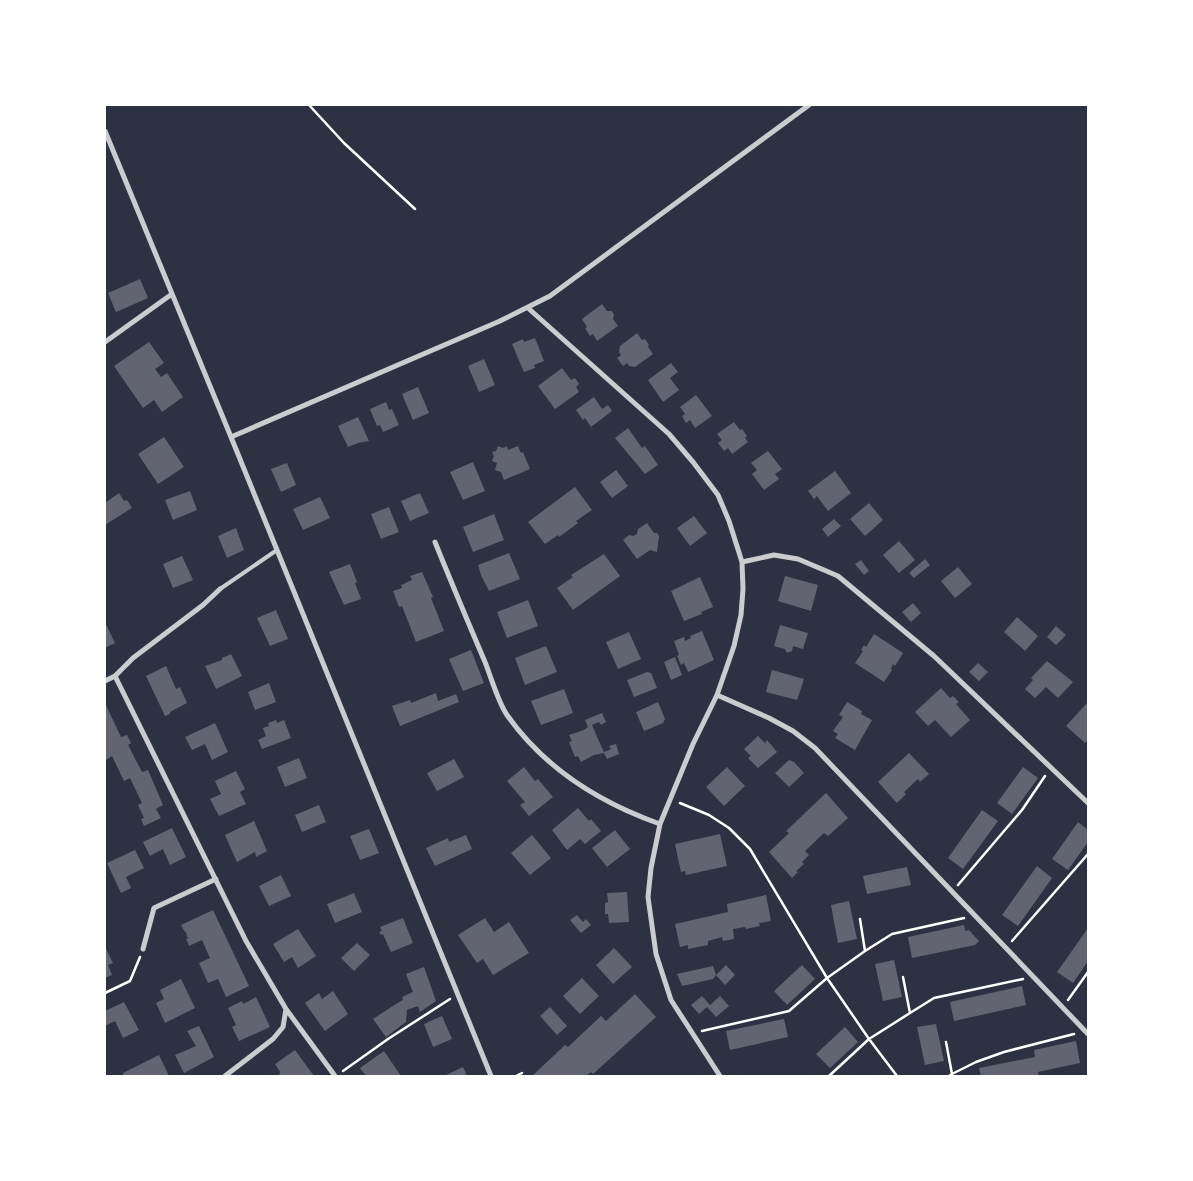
<svg xmlns="http://www.w3.org/2000/svg" width="1193" height="1181" font-family="Ubuntu,sans-serif">
  <rect width="100%" height="100%" fill="#2d3142"/>
  <path fill="#626471" d="M140,279l8,19 -32,14 -8,-19z
    M602,304l5,7h5l2,4 -1,4 5,7 -21,15 -4,-7 -3,2 -5,-8 2,-1 -5,-8z
    M637,333l5,7 3,-1 4,6 -1,2 5,7 -18,13 -6,-1 -2,-3 -4,3 -6,-8 4,-3 -2,-3 1,-6z
    M535,338l9,23 -10,4 1,3 -11,4 -12,-28 11,-5 1,3z
    M149,342l15,21 -9,6 6,8 6,-4 16,24 -21,15 -8,-12 -11,8 -29,-42z
    M484,359l11,26 -16,7 -11,-26z
    M671,363l7,9 -8,6 9,12 -16,12 -15,-22z
    M562,368l9,12 4,-2 4,6 -3,3 3,5 -24,17 -17,-23z
    M418,387l11,26 -16,7 -11,-26z
    M696,395l16,21 -17,12 -5,-8 -4,3 -4,-7 3,-2 -5,-7z
    M594,397l8,12 6,-4 4,6 -21,16 -6,-9 -2,2 -7,-10z
    M386,402l3,8 3,-1 7,16 -16,7 -3,-7 -3,1 -7,-17z
    M358,417l11,24 -11,2 -10,4 -10,-21z
    M734,422l6,8 2,-1 5,7 -2,2 3,4 -16,12 -4,-6 -4,3 -6,-8 4,-3 -5,-6z
    M628,428l14,20 3,-2 13,19 -13,9 -30,-36z
    M164,437l20,30 -26,17 -20,-30z
    M498,446l5,2 4,-2 1,4 10,-4 3,7 2,-1 7,17 -26,11 -3,-8 -6,-2 2,-7 -5,-2 2,-5 -2,-4 4,-1z
    M768,451l14,18 -7,5 4,5 -15,11 -12,-16 5,-4 -6,-7z
    M473,462l12,29 -22,9 -13,-28z
    M287,463l9,22 -15,7 -10,-23z
    M616,470l12,16 -16,12 -12,-16z
    M835,471l16,22 -23,18 -11,-15 -3,3 -6,-8z
    M575,487l17,23 -16,11 2,2 -19,14 -1,-2 -13,9 -17,-22z
    M190,491l7,19 -24,10 -8,-20z
    M119,493l5,8 3,-1 5,8 -27,17v-22z
    M420,493l9,20 -19,8 -9,-20z
    M320,497l10,21 -27,12 -10,-21z
    M869,503l14,17 -18,16 -15,-17z
    M389,507l10,25 -18,7 -10,-25z
    M494,514l10,26 -31,12 -10,-25z
    M694,516l13,17 -17,13 -13,-18z
    M834,519l7,7 -13,11 -6,-8z
    M647,523l7,10h3l2,3 -2,16 -7,-2 -13,9 -14,-19 6,-5 4,1 4,-2 1,-5z
    M236,528l8,22 -17,8 -9,-22z
    M899,541l16,19 -16,13 -16,-18z
    M509,553l11,26 -31,12 -8,-16 -3,-10z
    M604,554l16,22 -47,34 -16,-22 16,-11 -2,-2z
    M182,556l11,24 -20,8 -10,-24z
    M925,559l5,6 -16,13 -5,-5z
    M861,560l8,11 -5,4 -9,-11z
    M350,564l7,18 -2,1 6,16 -17,6 -15,-33z
    M958,567l14,17 -17,14 -14,-17z
    M422,572l11,25 -2,1 13,33 -28,11 -14,-36 -3,1 -6,-16 9,-3 -1,-3 11,-5 -2,-4z
    M785,576l33,9 -7,26 -33,-10z
    M700,577l13,30 -12,5 1,2 -18,7 -13,-30z
    M528,600l10,26 -31,12 -10,-26z
    M913,603l8,10 -10,9 -9,-10z
    M276,610l12,29 -18,7 -13,-28z
    M1017,617l21,19 -13,15 -21,-19z
    M105,622l10,21 -10,5z
    M780,625l28,8 -5,16 -10,-3 -1,5 -5,2 -2,-4 -11,-3z
    M1056,626l10,9 -10,10 -9,-8z
    M702,631l12,29 -26,12 -4,-9 -3,2 -4,-9 2,-1 -5,-14 10,-4 1,4 6,-3 -1,-2z
    M629,632l12,27 -23,10 -12,-27z
    M874,634l29,19 -8,13 -2,-2 -2,4 1,2 -8,12 -29,-19 8,-12 -2,-1 3,-5 2,2z
    M546,646l11,26 -32,13 -10,-27z
    M471,650l13,33 -21,8 -14,-32z
    M231,654l11,22 -26,13 -11,-23 17,-6v-2z
    M675,657l7,18 -11,5 -7,-18z
    M1047,661l26,21 -15,16 -12,-11 -11,11 -10,-9 8,-9 -2,-2z
    M978,663l10,9 -9,9 -10,-9z
    M166,666l10,23 4,-2 7,16 -17,9v2l-5,2 -19,-40z
    M772,670l32,9 -7,21 -31,-8z
    M647,672l4,1 6,15 -23,9 -7,-17z
    M269,683l7,19 -21,8 -7,-18z
    M941,688l9,10 3,-2 6,6 -3,2 14,16 -19,17 -16,-17 -7,6 -13,-14z
    M564,689l9,24 -32,12 -10,-24z
    M436,693l2,8 18,-7 3,8 -59,24 -8,-20 18,-6 1,3z
    M658,702l7,17 -2,4 -19,8 -8,-19z
    M847,702l15,9 -1,3 11,6 -17,30 -20,-12 3,-4 -5,-3 10,-14 -4,-2z
    M1088,702v38l-3,3 -19,-17z
    M105,703l16,34 6,-2 4,8 -3,2 14,27 6,-2 15,35 -7,4 5,9 -17,8 -3,-7 3,-1 -6,-13 4,-2 -12,-25 -6,3 -12,-25 -6,4 -1,-2z
    M602,713l4,9 -5,3 -2,-3 -7,3 6,14 6,13 7,-3 -2,-3 7,-2 3,10 -12,5 -3,-6 -10,2 -13,7 -3,-6 -3,1 -3,-7 -3,-8 3,-1 -3,-6 15,-5 4,-3 -3,-7z
    M276,720l1,3 7,-3 7,18 -29,11 -4,-9 8,-4 -3,-8 6,-2 -1,-3z
    M215,723l13,29 -16,8 -7,-16 -13,6 -7,-13z
    M758,736l7,7 2,-3 10,12 -19,16 -10,-10 3,-2 -7,-7z
    M909,753l20,21 -9,8 -2,-3 -14,13 2,2 -9,9 -19,-21z
    M299,758l8,20 -22,9 -8,-20z
    M454,759l10,18 -27,14 -10,-18z
    M789,760l5,2 10,11 -15,14 -14,-14z
    M524,767l11,14 3,-2 15,18 -24,19 -9,-11 5,-3 -18,-21z
    M727,767l18,19 -21,20 -18,-19z
    M1023,767l15,11 -26,36 -15,-11z
    M236,771l9,18 -5,3 6,12 -27,12 -9,-17 11,-5 -6,-13z
    M826,793l22,25 -20,18 -4,-3 -19,18 4,4 -7,7 2,2 -8,7 2,1 -6,6 -23,-26 20,-19 -3,-2z
    M319,805l7,17 -24,10 -7,-17z
    M578,808l11,13 2,-2 10,12 -16,13 -5,-5 -13,11 -15,-20z
    M982,810l16,11 -35,48 -15,-11z
    M254,821l13,30 -11,6 -1,-5 -18,10 -12,-27z
    M1078,822l10,8v12l-20,28 -16,-11z
    M172,828l14,29 -16,8 -7,-16 -13,7 -7,-14z
    M369,829l10,24 -19,7 -10,-24z
    M615,830l15,19 -23,18 -15,-19z
    M720,834l7,32 -41,9 -1,-4 -4,1 -6,-28z
    M466,835l6,14 -37,17 -9,-18 22,-10 1,4z
    M532,835l19,23 -21,17 -19,-22z
    M135,850l9,18 -18,9 5,11 -10,5 -14,-30z
    M1037,866l15,12 -34,48 -16,-11z
    M907,867l4,18 -44,9 -4,-18z
    M281,875l10,21 -22,10 -10,-20z
    M627,892l2,30 -20,1 -1,-9h-3v-11l3,-1 -1,-9z
    M354,893l8,19 -27,11 -8,-19z
    M766,895l5,26 -12,2 1,3 -14,3 -1,-2 -12,2 1,10 -11,2 -1,-4 -14,4v4l-20,4v-4l-8,2 -5,-23 53,-12 -1,-8z
    M849,901l8,38 -19,4 -7,-38z
    M213,910l36,76 -23,11 -8,-18 -10,4 -9,-20 11,-5 -8,-18 -13,6 -3,-7 3,-1 -2,-1 -1,-5h-1l-4,-7z
    M577,915l6,7 3,-3 5,6 -10,8 -11,-13z
    M403,918l10,25 -22,9 -8,-18 -2,1 -2,-3 3,-1 -2,-4z
    M485,918l9,14 15,-10 20,31 -36,22 -10,-16 -6,4 -19,-28z
    M964,925l1,6 4,-1 10,11 -4,4 -63,13 -4,-21z
    M1088,928v33l-15,22 -16,-11z
    M298,929l18,27 -18,12 -6,-11 -8,5 -11,-18z
    M357,943l13,12 -16,16 -13,-13z
    M105,947l8,16 -5,2 4,10 -7,3z
    M614,948l18,19 -19,17 -17,-19z
    M894,960l8,37 -19,4 -8,-37z
    M726,965l9,10 -10,10 -9,-10z
    M802,965l13,14 -28,26 -13,-14z
    M713,966l3,9 -3,4 -31,7 -5,-12z
    M424,967l12,34 -16,11 -2,-6 -11,4 -1,12 -20,15 -13,-18 23,-15 7,-4 -1,-3 11,-5 -7,-18z
    M582,978l17,18 -19,18 -17,-18z
    M181,979l14,29 -30,15 -9,-20 8,-4 -4,-9z
    M1022,986l4,19 -72,16 -4,-19z
    M333,991l15,23 -23,17 -20,-28 14,-10 3,6z
    M635,994l21,23 -63,57 -2,-2 -5,4h-54l33,-31 3,2 33,-31 5,5z
    M702,996l8,9 10,-9 9,10 -13,11 -9,-10 -8,7 -8,-9z
    M256,997l14,30 -31,14 -7,-14 4,-2 -8,-17 14,-7 1,3z
    M124,1002l15,28 -16,8 -8,-17 -10,5v-15z
    M550,1007l17,19 -10,9 -17,-19z
    M442,1016l10,23 -19,8 -9,-23z
    M784,1019l4,18 -58,13 -4,-19z
    M936,1024l8,37 -19,4 -8,-38z
    M199,1026l15,31 -30,16 -9,-18 21,-9 -9,-15z
    M845,1027l13,15 -28,26 -14,-14z
    M1076,1041l4,22 -42,9 1,4h-58l-2,-8 56,-11 -1,-7z
    M295,1050l19,26h-35l1,-4 -5,-8z
    M384,1051l17,25h-35l-6,-8z
    M159,1055l10,21h-45l-1,-3z
    M463,1067l4,9h-23z"/>
  <g fill="none" stroke-linecap="round" stroke-linejoin="round">
    <path stroke="#fff" stroke-width="2.5" d="M309,105l35,38 71,66
      M680,803l29,12 20,13 21,21 77,129 42,61 28,37
      M958,885l64,-75 23,-34
      M1012,941l76,-87
      M865,951l27,-17 72,-16
      M105,993l25,-12 10,-24
      M1068,1000l20,-28
      M910,1013l24,-15 89,-19
      M702,1031l87,-20 38,-33 38,-27 -5,-32
      M946,1042l6,32 -3,2
      M343,1071l45,-32 62,-40
      M952,1074l24,-12 28,-10 70,-18
      M516,1076l6,-3
      M829,1076l40,-37 41,-26 -7,-36"/>
    <path stroke="#caccd0" stroke-width="4" d="M220,589l57,-39"/>
    <path stroke="#caccd0" stroke-width="5" d="M105,131l126,306 260,639
      M528,308l141,126 24,28 25,33 11,26 13,41 1,27 -2,26 -7,31 -17,49 -24,49 -33,80 -9,44 -3,29 8,57 15,46 49,76
      M105,342l67,-48
      M231,437l269,-116 50,-25 259,-191
      M435,542c16,40 33,80 50,120 6,15 13,40 22,53 38,54 91,87 153,109
      M742,562l32,-7 24,4 40,17 96,80 154,147
      M115,676l18,-18 70,-53 17,-16
      M105,681l10,-5 131,265 40,68 -3,18 -10,12 -48,37
      M717,695l52,23 24,13 22,17 273,286
      M143,949l11,-41 62,-29
      M286,1009l49,67"/>
  </g>
  <rect width="1193" height="1181" fill="none" stroke="#ffffff" stroke-width="212"/>
</svg>
